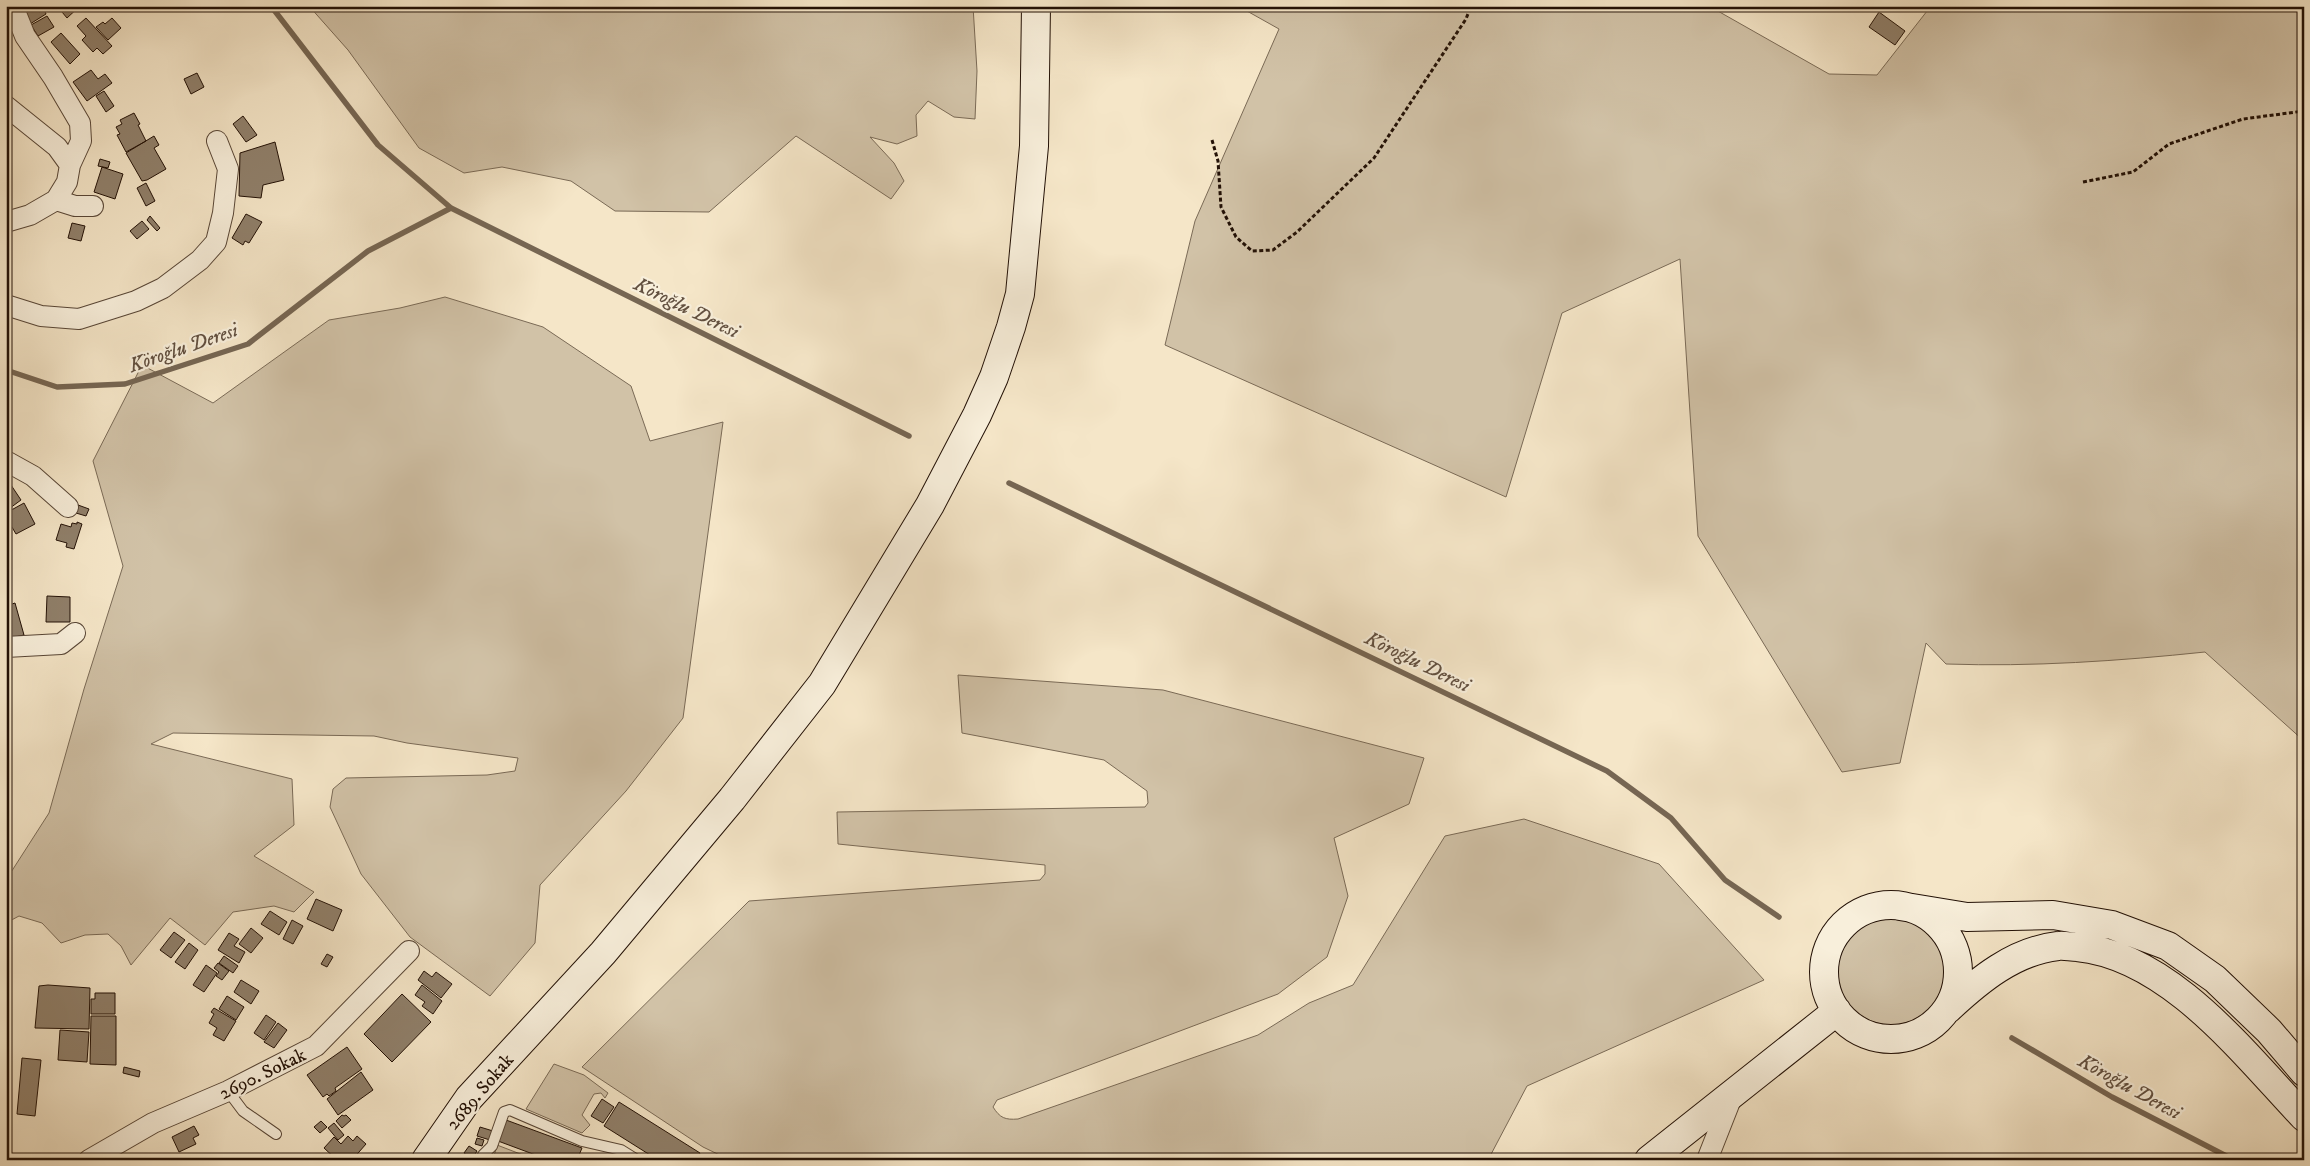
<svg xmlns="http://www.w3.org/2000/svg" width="2310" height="1166" font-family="'IM FELL DW Pica',serif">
  <rect width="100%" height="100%" fill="#f5e6c8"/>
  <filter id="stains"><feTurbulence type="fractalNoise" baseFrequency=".004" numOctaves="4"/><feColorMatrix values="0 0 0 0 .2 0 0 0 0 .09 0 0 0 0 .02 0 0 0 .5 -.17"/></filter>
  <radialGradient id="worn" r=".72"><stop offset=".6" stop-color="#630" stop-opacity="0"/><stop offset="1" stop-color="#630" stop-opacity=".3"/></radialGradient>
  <path fill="#d1c2a7" stroke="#7a6a56" d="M309,6h664l4,65 -2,48 -21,-2 -26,-16 -12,14 1,21 -20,8 -27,-7 24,26 10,18 -13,18 -95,-63 -87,76 -94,-1 -44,-30 -69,-14 -38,6 -45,-25 -71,-98z
    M1238,6h471l120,68 48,1 54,-69h373v735l-99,-89c-86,9 -173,15 -259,12l-20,-21 -26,120 -58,9 -144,-236 -18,-277 -118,54 -56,184 -341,-152 30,-124 84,-192z
    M445,297l98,30 88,59 19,55 73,-19 -40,296 -57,73 -86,94 -5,58 -45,53 -80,-59 -49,-63 -31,-67 3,-18 13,-11 141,-3 28,-4 3,-13 -111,-15 -33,-7 -201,-3 -22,11 141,35 2,46 -40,31 60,36 -20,20 -20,-6 -41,6 -28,33 -35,-27 -39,47 -10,-19 -13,-12 -23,1 -24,8 -19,-20 -23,-7 -13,7v-43l43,-67 35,-124 39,-123 -30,-105 49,-96 71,38 116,-83 71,-12z
    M958,675l205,15 261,68 -15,46 -75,34 14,58 -21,61 -49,37 -281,106 -4,7c7,11 12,13 25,12l240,-84 51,-32 44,-18 92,-149 79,-17 135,45 105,116 -237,106 -39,74h-758l-27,-13 -121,-80 167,-166 291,-21 5,-6v-9l-207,-21 -1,-32 308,-5 3,-4 -1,-12 -43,-31 -142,-27z
    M1837 971a54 54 0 1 1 108 0a54 54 0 1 1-108 0Z
    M554,1064l30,11 24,18 -3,5 -4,-5 -7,1 -12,21 8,10 -8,8 -56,-24z
    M497,1145l39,15h-43z"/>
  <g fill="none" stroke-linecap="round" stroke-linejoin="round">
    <path stroke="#766653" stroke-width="5.5" d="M271,6l107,139 73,63 458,228
      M6,370l51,17 68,-3 123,-40 120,-93 83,-43
      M1009,483l598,288 64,47 54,62 54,37
      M2012,1038l100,59 122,63"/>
  </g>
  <path fill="#90806b" stroke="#231106" d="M22,6h14l3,6 5,-3 2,5 -16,10z
    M57,6h23l-13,12z
    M1879,12l26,19 -10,14 -26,-18z
    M47,16l7,11 -16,9 -7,-11z
    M86,18l26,28 -9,8 -6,-6 -4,4 -11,-12 4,-4 -9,-10z
    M112,18l9,10 -13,12 -12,-13 7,-5 2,2z
    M61,33l19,21 -10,10 -19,-22z
    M91,70l7,9 7,-5 7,9 -25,18 -14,-19z
    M197,73l7,14 -13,7 -7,-15z
    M104,91l10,15 -8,6 -10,-16z
    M134,113l6,11 -2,1 8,16 -20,11 -9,-17 3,-1 -4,-7 6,-3 -2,-4z
    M243,116l14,19 -11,7 -13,-18z
    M154,136l5,9 -5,3 12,21 -19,11 -5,1 -16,-28z
    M275,142l9,38 -21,5 -2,13 -22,-2 1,-43z
    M100,159l10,3 -2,6 -10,-2z
    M102,167l21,7 -8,25 -21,-7z
    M146,183l9,18 -9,5 -9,-18z
    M246,214l16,8 -13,21 -4,-2 -2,4 -11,-7z
    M150,216l10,12 -3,3 -10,-11z
    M142,221l7,8 -12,10 -7,-8z
    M72,223l13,3 -4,15 -13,-3z
    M11,485l10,15 -15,11v-22z
    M24,503l11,21 -19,10 -10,-17v-4z
    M78,505l11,4 -3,7 -10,-3z
    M77,522l5,2 -8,25 -8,-2 1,-4 -11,-3 5,-16 10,3 1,-4 5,1z
    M47,596l23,1v25h-24z
    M15,603l9,32 -18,4v-33z
    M316,899l26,11 -9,21 -26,-12z
    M270,911l17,11 -8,13 -18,-11z
    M292,920l11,6 -10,18 -10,-5z
    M251,928l12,10 -12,15 -12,-9z
    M174,932l11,8 -14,18 -11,-8z
    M229,933l10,6 -5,7 11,6 -6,11 -21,-13z
    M189,943l9,7 -13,19 -10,-7z
    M327,954l6,3 -6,10 -6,-3z
    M224,956l14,10 -5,7 -14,-10z
    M218,963l11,8 -7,9 -6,-4 3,-4 -5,-4z
    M206,965l11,8 -13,19 -11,-7z
    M424,971l8,6 4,-5 16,12 -11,14 -23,-18z
    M241,980l18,11 -8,13 -17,-12z
    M48,985l42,3 -1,41 -54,-1 4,-42z
    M422,985l20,16 -9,13 -11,-8 3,-4 -10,-7z
    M95,993h20v21h-24v-15h4z
    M402,994l29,28 -39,40 -28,-28z
    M227,996l17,11 -8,13 -17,-11z
    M214,1008l22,13 -12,20 -11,-6 4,-7 -8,-5 5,-9 -3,-2z
    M266,1015l10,7 -12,18 -10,-7z
    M91,1016h25v49l-26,-1z
    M278,1023l9,7 -13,18 -10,-6z
    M60,1030l29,2 -2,30 -29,-2z
    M347,1047l15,22 -27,19 1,3 -7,5 -2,-2 -4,3 -16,-22z
    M22,1058l19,2 -6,56 -18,-2z
    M124,1067l16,4 -1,6 -16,-4z
    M361,1072l12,18 -35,25 -11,-16z
    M602,1099l12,8 -11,16 -12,-7z
    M619,1102l81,51 -4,7h-38l-54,-34z
    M342,1115l2,1 2,-1 5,5 -9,8 -6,-7z
    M506,1120l76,28 -5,12h-28l-51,-19z
    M321,1121l6,6 -7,6 -6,-6z
    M334,1123l10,12 -6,5 -10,-12z
    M194,1126l5,9 -6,3 3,6 -17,8 -7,-15z
    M480,1127l13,4 -3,9 -13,-4z
    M348,1136l5,5 4,-5 9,8 -14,16h-15l-13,-12 10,-11 7,7z
    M477,1138l7,2 -2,6 -7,-2z
    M469,1146l8,5 -5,8 -8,-6z"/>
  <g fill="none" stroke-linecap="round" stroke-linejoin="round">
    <g stroke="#584636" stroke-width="12">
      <path id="service" d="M228,1091l15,20 33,23
        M482,1160l1,-5 9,-9 12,-34 6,-2 72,31 39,9 16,10"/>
    </g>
    <g stroke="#584636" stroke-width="22">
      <path id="minor" d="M13,6l12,30 28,41 27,46 1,18 -11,24
        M6,106l51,41 13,18 -3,17 -11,18 19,6h18
        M6,222l24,-7 26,-15
        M6,305l35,11 38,3 57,-18 27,-13 37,-28 16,-18 7,-29 5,-44 -11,-28
        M6,461l27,15 35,31
        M6,647l55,-3 14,-11
        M89,1160l64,-37 75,-32 88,-45 93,-95
        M1707,1160l26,-66"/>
    </g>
    <g stroke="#231106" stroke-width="30">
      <path id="secondary" d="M1824 972a67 67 0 1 1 134 0a67 67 0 1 1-134 0Z
        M1900,906l67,11 86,-2 59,10 56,21 47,33 54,52 35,41
        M1948,1009c31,-29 66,-58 110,-63 6,-1 13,1 19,1 93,9 167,107 227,170
        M426,1160l43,-62 134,-145 129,-154 90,-115 108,-179 47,-90 17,-38 17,-50 9,-33 14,-148 2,-140
        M1649,1160l188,-149"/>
    </g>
    <path stroke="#231106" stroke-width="3" stroke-dasharray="4 2.5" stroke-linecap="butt" d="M1212,140l6,21 3,46 15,30 16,14 21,-1 24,-18 77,-74 92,-139 5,-13
      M2083,182l50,-10 36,-28 74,-25 61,-8"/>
    <use href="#service" stroke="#f8efdb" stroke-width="10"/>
    <use href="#minor" stroke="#f8efdb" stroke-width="20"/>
    <use href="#secondary" stroke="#f8efdb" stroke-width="28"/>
  </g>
  <g text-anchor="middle" stroke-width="4.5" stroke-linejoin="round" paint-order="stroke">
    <g font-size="19" fill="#231106" stroke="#f8efdb">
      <text transform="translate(262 1073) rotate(-26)" y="7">2690. Sokak</text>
      <text transform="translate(479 1091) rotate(-50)" y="7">2689. Sokak</text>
    </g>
    <g font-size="20" font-style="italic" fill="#625040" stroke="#f8efdb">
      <text transform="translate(687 307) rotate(26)" y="7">Köroğlu Deresi</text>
      <text transform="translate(183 347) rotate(-19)" y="7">Köroğlu Deresi</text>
      <text transform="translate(1418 661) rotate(26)" y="7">Köroğlu Deresi</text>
      <text transform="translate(2130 1086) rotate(29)" y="7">Köroğlu Deresi</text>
    </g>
  </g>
  <rect width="2310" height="1166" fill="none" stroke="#f5e6c8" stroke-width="25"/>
  <rect x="8" y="8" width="2295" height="1151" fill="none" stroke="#231106" stroke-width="2.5"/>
  <rect x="12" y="12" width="2285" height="1141" fill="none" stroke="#231106"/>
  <rect width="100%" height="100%" filter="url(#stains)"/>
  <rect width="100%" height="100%" fill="url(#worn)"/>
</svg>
